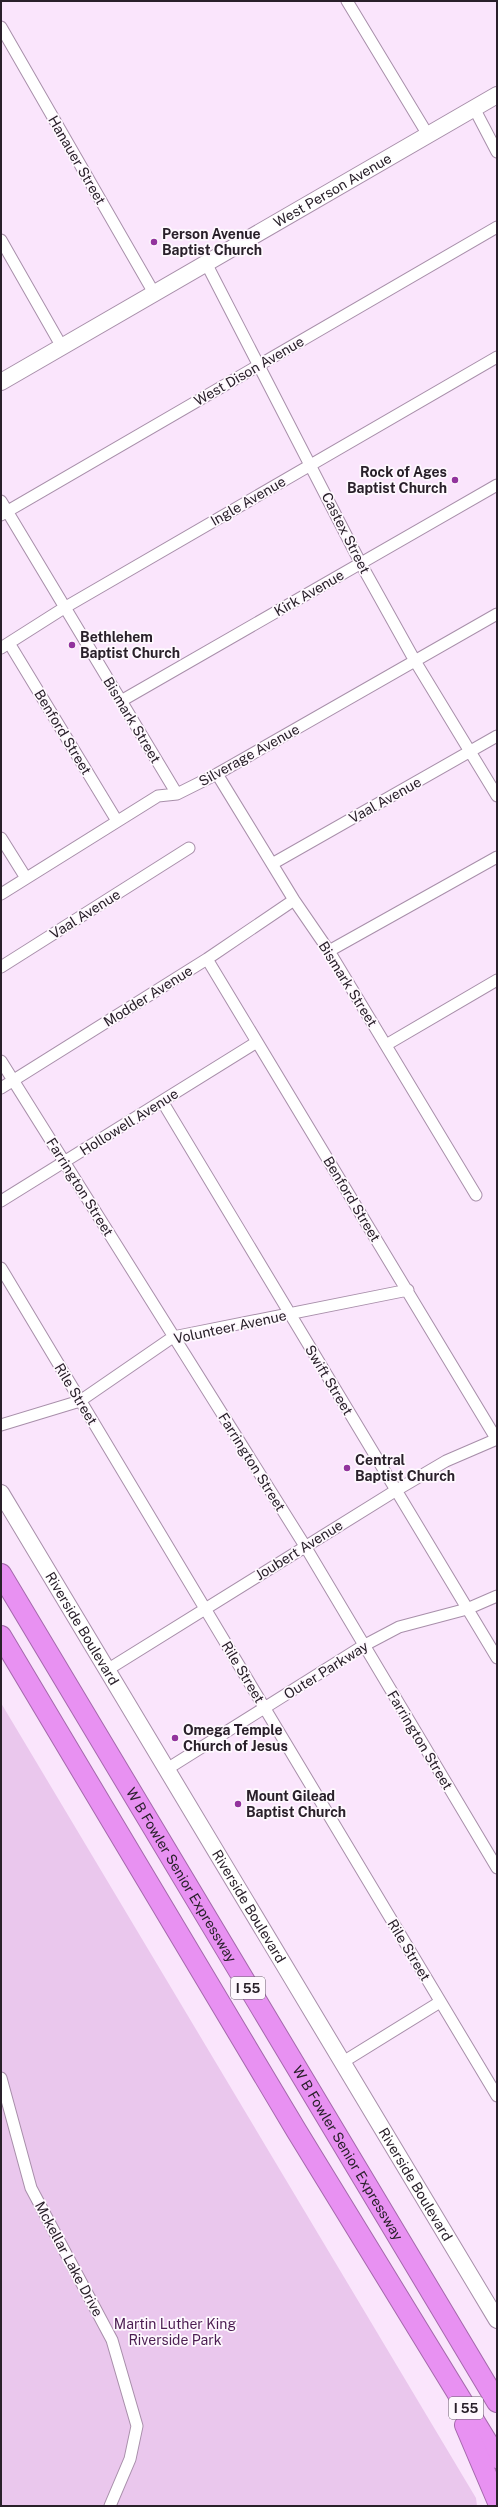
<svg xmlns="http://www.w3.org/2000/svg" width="498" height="2507" font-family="'Public Sans',sans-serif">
  <rect width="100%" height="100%" fill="#fae5fc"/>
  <path fill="#eac7ed" d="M1,1703l475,795 1,8h-476z"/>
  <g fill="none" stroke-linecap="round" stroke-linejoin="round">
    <g stroke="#a88faa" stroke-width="13">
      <path id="street" d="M347,1l81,134
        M1,27l153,266
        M474,108l23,44
        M1,240l61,107
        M206,263l155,301 54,97 82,135
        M1,501l176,293
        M1,515l496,-288
        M9,643l108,178
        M1,648l63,-40 433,-251
        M121,701l376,-216
        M217,774l77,126 35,51 147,244
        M1,838l25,40
        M272,864l225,-128
        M1,894l157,-98 19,-2 40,-20 280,-160
        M329,951l168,-94
        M207,959l290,481
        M1,967l188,-119
        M386,1045l111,-65
        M1,1061l304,485 192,322
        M1,1088l206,-129 87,-59
        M162,1101l335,557
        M1,1201l256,-159
        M1,1268l496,828
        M1,1425l79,-24 93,-64 235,-47
        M107,1670l288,-179 51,-30 51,-22
        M167,1769l196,-123 36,-19 68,-18 30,-13
        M343,2062l97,-60
        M1,2078l30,110 81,152 25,86 -7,33 -20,47"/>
    </g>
    <g stroke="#a88faa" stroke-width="18">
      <g id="secondary">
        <path id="s1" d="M1,382l496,-287"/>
        <path id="s2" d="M1,1493l496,827"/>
      </g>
    </g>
    <g stroke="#a569ac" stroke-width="22">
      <g id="highway">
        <path id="s3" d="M1,1574l496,828"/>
        <path d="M1,1636l295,494 201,328"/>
        <path d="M465,2425l32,75"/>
      </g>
    </g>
    <use href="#street" stroke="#fff" stroke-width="11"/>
    <use href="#secondary" stroke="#fff" stroke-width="16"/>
    <use href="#highway" stroke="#e891f2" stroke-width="20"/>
  </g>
  <g fill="#92339d" stroke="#fef8fe" stroke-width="1.5">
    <circle cx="154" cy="242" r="4"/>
    <circle cx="455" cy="480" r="4"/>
    <circle cx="72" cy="645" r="4"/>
    <circle cx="347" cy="1468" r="4"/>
    <circle cx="175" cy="1738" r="4"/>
    <circle cx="238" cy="1804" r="4"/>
  </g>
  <g text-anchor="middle" stroke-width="3.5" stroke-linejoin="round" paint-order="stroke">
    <g fill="#fef8fe" stroke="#69616a" stroke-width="1">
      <rect x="231" y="1977" width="34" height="22" rx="3"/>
      <rect x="449" y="2397" width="34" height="22" rx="3"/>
    </g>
    <g font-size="13" font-weight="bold" fill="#29202a">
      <text x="248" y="1993">I 55</text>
      <text x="466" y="2413">I 55</text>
    </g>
    <g font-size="14" fill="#29202a" stroke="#fef8fe">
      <text transform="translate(77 160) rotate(60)" y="5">Hanauer Street</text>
      <text dy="5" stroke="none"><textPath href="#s1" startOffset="383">West Person Avenue</textPath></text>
      <text transform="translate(249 371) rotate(-30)" y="5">West Dison Avenue</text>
      <text transform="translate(248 501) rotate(-30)" y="5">Ingle Avenue</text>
      <text transform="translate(346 533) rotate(63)" y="5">Castex Street</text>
      <text transform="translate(309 593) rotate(-30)" y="5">Kirk Avenue</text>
      <text transform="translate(132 720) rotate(59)" y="5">Bismark Street</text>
      <text transform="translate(63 732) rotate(59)" y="5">Benford Street</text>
      <text transform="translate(249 755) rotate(-29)" y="5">Silverage Avenue</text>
      <text transform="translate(385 800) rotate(-29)" y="5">Vaal Avenue</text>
      <text transform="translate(85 914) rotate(-32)" y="5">Vaal Avenue</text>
      <text transform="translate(348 984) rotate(58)" y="5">Bismark Street</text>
      <text transform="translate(148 996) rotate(-32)" y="5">Modder Avenue</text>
      <text transform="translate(129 1122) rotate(-32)" y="5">Hollowell Avenue</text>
      <text transform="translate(80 1187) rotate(58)" y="5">Farrington Street</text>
      <text transform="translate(352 1199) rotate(59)" y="5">Benford Street</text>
      <text transform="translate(230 1327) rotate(-12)" y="5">Volunteer Avenue</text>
      <text transform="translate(329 1380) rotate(59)" y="5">Swift Street</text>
      <text transform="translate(76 1394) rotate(59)" y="5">Rile Street</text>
      <text transform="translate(252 1462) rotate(58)" y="5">Farrington Street</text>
      <text transform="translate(299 1550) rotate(-32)" y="5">Joubert Avenue</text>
      <text dy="5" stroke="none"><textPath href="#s2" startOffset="158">Riverside Boulevard</textPath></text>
      <text transform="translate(326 1670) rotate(-32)" y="5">Outer Parkway</text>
      <text transform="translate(243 1672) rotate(59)" y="5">Rile Street</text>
      <text transform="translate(420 1740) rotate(59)" y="5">Farrington Street</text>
      <text dy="5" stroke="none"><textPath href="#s3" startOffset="351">W B Fowler Senior Expressway</textPath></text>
      <text dy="5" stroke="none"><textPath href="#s2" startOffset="482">Riverside Boulevard</textPath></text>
      <text transform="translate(409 1950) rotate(59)" y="5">Rile Street</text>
      <text dy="5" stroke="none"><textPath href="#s3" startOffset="675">W B Fowler Senior Expressway</textPath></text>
      <text dy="5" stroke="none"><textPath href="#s2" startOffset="806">Riverside Boulevard</textPath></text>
      <text transform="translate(69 2259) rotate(62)" y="5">Mckellar Lake Drive</text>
    </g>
    <g font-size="14" font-weight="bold" fill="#29202a" stroke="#fef8fe" text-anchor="start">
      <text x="162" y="239">Person Avenue<tspan x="162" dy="16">Baptist Church</tspan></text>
      <text x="447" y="477" text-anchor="end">Rock of Ages<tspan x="447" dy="16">Baptist Church</tspan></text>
      <text x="80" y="642">Bethlehem<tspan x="80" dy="16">Baptist Church</tspan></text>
      <text x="355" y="1465">Central<tspan x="355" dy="16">Baptist Church</tspan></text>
      <text x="183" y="1735">Omega Temple<tspan x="183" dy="16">Church of Jesus</tspan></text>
      <text x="246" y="1801">Mount Gilead<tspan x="246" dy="16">Baptist Church</tspan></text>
    </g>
    <g font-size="14" fill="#4c1e52" stroke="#fef8fe">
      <text x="175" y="2329">Martin Luther King<tspan x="175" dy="16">Riverside Park</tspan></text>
    </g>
  </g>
  <rect width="498" height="2507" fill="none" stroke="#29202a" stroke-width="4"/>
</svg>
